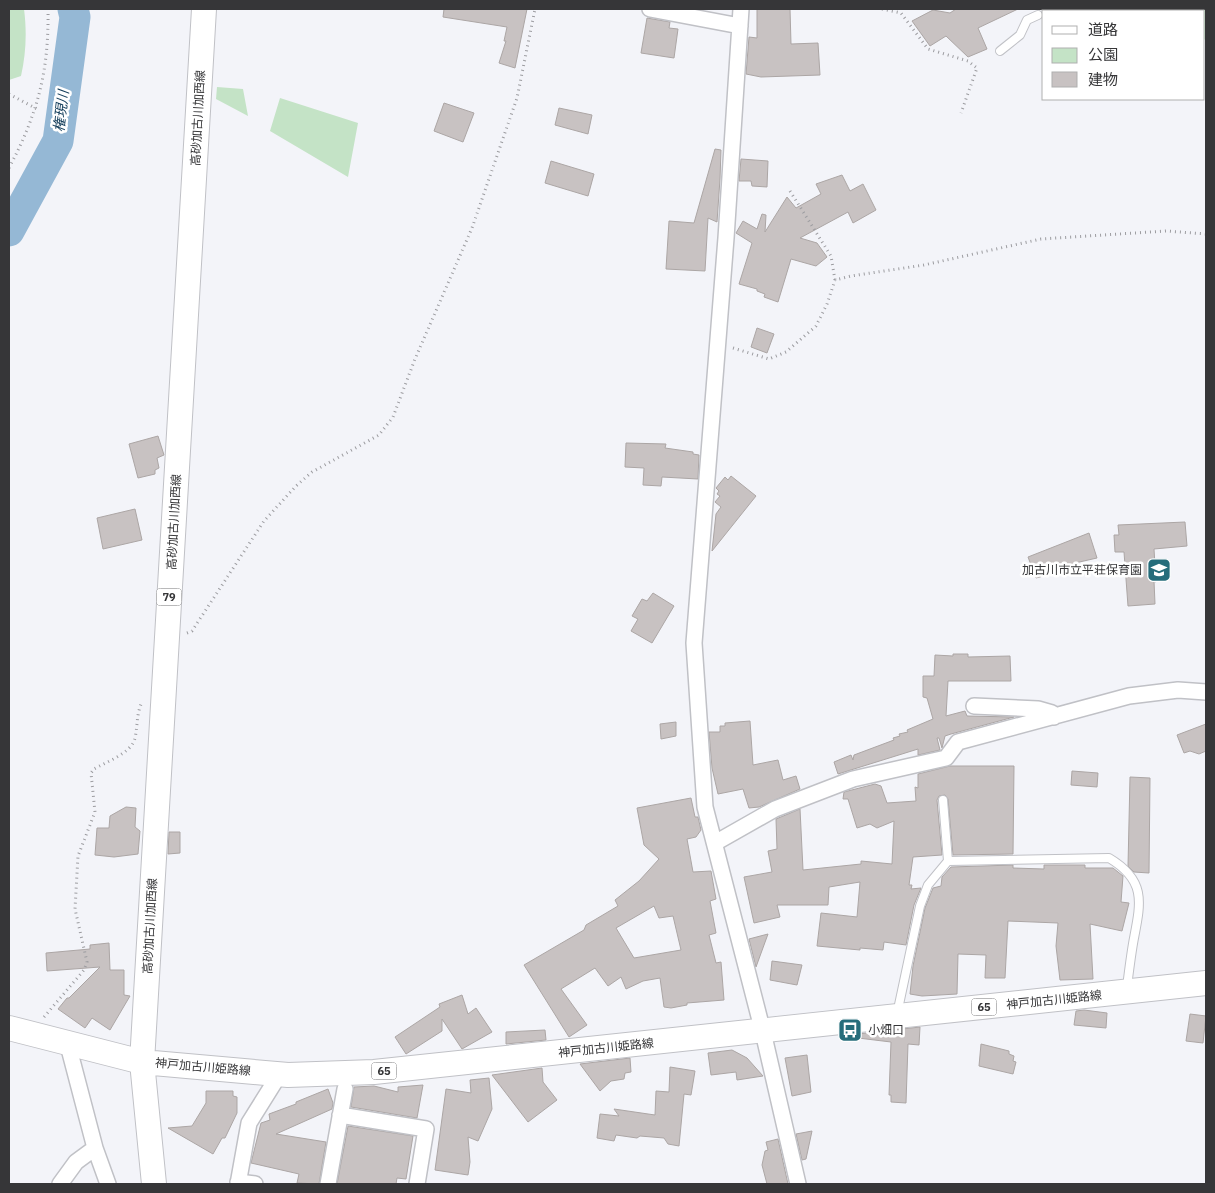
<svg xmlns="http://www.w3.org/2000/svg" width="1215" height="1193" font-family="'IBM Plex Sans','Noto Sans JP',sans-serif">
  <rect width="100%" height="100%" fill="#f3f4f9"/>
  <path fill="#c4e3c6" d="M9,9h15c3,23 2,45 -3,67l-12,4z
    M1042,9h164v29l-2,2v-29h-159z
    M217,87l26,2 5,27 -32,-17z
    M280,98l78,25 -10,54 -78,-46z"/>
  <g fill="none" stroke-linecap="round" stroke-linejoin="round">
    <path stroke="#95b8d5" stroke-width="31" d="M9,231l49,-90 17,-124 -2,-8"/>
  </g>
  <path fill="#c8c2c2" stroke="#aca6a5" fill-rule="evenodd" d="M444,9h83l-12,59 -16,-5 7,-22h-2l3,-14 -64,-10z
    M757,9h33l1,35 27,-1 2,32 -59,2 -15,-3 3,-37 8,1z
    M956,9h62l-40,19 9,21 -19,8 -22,-21 -16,10 -18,-25 21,-11 17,3z
    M647,18l23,4 -1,6 9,1 -4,29 -33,-5z
    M444,103l30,10 -11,29 -29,-11z
    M559,108l33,7 -4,19 -33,-9z
    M715,149l6,1 -1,29 -3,43 -9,-4 -3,53 -39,-2 3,-48 25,2z
    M741,159l27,2 -1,26 -15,-1 -1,-5h-12z
    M551,161l43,13 -6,22 -43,-13z
    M842,175l8,16 13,-7 13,26 -23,13 -5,-11 -48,26 17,5 10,14 -11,9 -25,-7 -13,43 -14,-5 1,-3 -8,-3v-2l-18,-5 13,-41 -16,-10 7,-12 14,8 5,-15 4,1 -1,17 22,-35 9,11 25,-14 -5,-10z
    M757,328l17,6 -7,19 -16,-6z
    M158,436l6,19 -7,3 2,10 -4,2v4l-17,4 -9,-34z
    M626,443l40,1 -1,4 28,4v2l6,1 -1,24 -36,-2 -1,9 -18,-1 1,-17 -19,-1z
    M731,476l25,20 -44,55 4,-37 5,-7 -6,-5 5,-6 -3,-2 2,-3 -3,-3 9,-11 3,3z
    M135,509l7,31 -39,9 -6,-31z
    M1185,522l2,24 -33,3 2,33 -2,-1 1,23 -27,2 -4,-54h-9l-1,-17h5l-1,-10z
    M1089,533l8,25 -22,5 -6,6 -33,9 -8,-21z
    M653,593l21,13 -22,37 -21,-12 7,-12 -6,-3 10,-17 5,2z
    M953,654h15v3l42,-1 1,25h-63l-2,35 19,-5 2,5 47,1 -63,17 -6,2 -3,12 -3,-10h-2l3,12 -22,5v-6l-80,25 -4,-12 17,-7 2,5 1,-5 40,-15 -1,-2 7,-2 -1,-2 9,-2 -1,-2 26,-11 -6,-21 -4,-1v-21h11l1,-21 18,1z
    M750,721l3,44 25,-5 5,20 13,-4 4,13 -41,18 -10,1 -6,-19 -25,5 -6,-26 -3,-36h11v-6h5v-3z
    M676,722v14l-15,3 -1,-15z
    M1206,724v27l-7,3 -9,-3 -6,2 -7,-18z
    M950,766h64l-1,88 -60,1 -5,-56 -3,-4 -6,1 -2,4 5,55 -29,2 -4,28h3l-1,4 10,-1 -7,17 -8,40 -22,-3 -1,8 -23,-2v2l-43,-4 4,-33 36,4 3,-35 -31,5 -1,18h-51l3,12 -26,6 -10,-46 28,-5 -4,-21 9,-2 -1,-30 24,-10 3,61 58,-6v-3l31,3 2,-43 -17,7 -7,-4 -13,4 -9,-29h-5l1,-7 31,-8 6,2 6,17 29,-2 -1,-14 3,1v-14z
    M1072,771l26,2 -1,14 -26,-2z
    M1130,777l20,1 -1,95 -15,-1 -6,-6z
    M691,798l4,19h3l3,13 -5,7 -9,2 6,33 18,-1 5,28 -6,2 6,32 -7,2 7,28 5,-1 3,38 -37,3v2l-16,3 -7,-1 -4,-29 -17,3 -17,8 -5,-12 -13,9 -13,-18 -34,21 26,36 -18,12 -45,-72 60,-35 2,-5 32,-19 -3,-6 24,-19 20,-22 -15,-14 -7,-37zM654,906l5,12 14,-2 8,34 -47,8 -18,-30z
    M126,807l10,1 -1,19 5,4 -2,23 -24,3 -19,-2 2,-27h12l1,-12z
    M169,832h11v21l-12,1z
    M1013,865v3l31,1v-4h41v3h28l10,8 -2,26 8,1 -7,28 -32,-7 3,55 -33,1 -4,-34 2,-23 -50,-2 -3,57h-20l1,-23 -28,-1 -1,40 -35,2 -12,-2 3,-28 12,-58 8,-20 8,-2 1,-9 9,-10z
    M768,934l-12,33 -7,-28z
    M109,943l1,27h14v25l6,1 -20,34 -18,-12 -7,10 -27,-19 9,-11h2l31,-31 -53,4 -1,-18 44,-4v-4z
    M772,961l30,4 -5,20 -27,-5z
    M462,995l6,19 8,-6 16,24 -30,17 -20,-30v12l-36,23 -11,-17 45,-30 -1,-3z
    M1084,1010l23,3 -1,15 -32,-3 2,-14z
    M1190,1014l16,2 -3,27 -17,-2z
    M920,1027l-1,18 -11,-1 -2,59 -15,-1v-7h-2l2,-53 -33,-4v-4z
    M545,1030l1,10 -40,4v-12z
    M981,1044l28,7v3l5,2 -1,5 3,1 -3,12 -34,-8z
    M732,1050l15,8 16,18 -26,4 -1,-8 -25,3 -3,-22z
    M807,1055l4,37 -19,4 -7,-38z
    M630,1058l1,14 -6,1 -1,6 -13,2 -11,10 -20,-27z
    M670,1067l25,4 -4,24 -7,-1 -5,52 -11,-2 -4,-6 -24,-2 -3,2 -21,-3 -2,6 -17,-3 3,-24 19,2 -5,-7 41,6 1,-24 13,1z
    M542,1068l1,14 14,18 -29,22 -36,-47z
    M489,1078l3,31 -14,32 -10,-4 2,25 -2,13 -33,-5 11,-81 25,4 -1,-13z
    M423,1085l-6,33 -66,-11 3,-20 20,-1 24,6v-5z
    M328,1089l5,14 -1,6 -56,25 50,8 -7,42 -22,-1 2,-9 -48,-11 10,-40 9,-3 -1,-6 27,-10v-2z
    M206,1091h27v5l4,1v16l-12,25h-3l-9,16 -45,-26 24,-2 14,-23z
    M348,1126l65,10 -7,43 -9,-1 -1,6h-59z
    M812,1131l-6,28 -4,1 -6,-26z
    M778,1139l10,45h-21l-5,-19 3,-14 3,-1 -2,-8z"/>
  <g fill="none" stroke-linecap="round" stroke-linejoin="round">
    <g stroke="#c0c1c6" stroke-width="10">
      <path id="lane" d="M1000,51l20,-16 7,-15 11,-5
        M943,800l5,61
        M897,1014l23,-108 8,-21 20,-24 161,-3c37,22 32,44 25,80 -3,16 -5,33 -7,49"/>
    </g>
    <g stroke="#c0c1c6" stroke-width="18">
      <path id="street" d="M650,9l90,17
        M741,9l-15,229 -32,405 11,164 58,225 35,152
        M974,706l64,3 14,4 2,4
        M715,843l60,-34 78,-30 93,-21 12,-16 171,-46 49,-6 28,2
        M340,1115l86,14 -9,55
        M95,1148l13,36
        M238,1182l17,2
        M60,1184l16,-22 19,-14 -27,-103
        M238,1184l11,-61 30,-48
        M328,1184l17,-95"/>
    </g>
    <g stroke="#c0c1c6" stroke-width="26">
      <path id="primary" d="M9,1028l133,34 146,13 86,-3 832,-89
        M154,1184l-12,-122 62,-1053"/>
    </g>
    <path stroke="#9c9ca0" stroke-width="3" stroke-dasharray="1 4" stroke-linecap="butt" d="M882,9l19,4 27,36 40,12 9,7 -16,45
      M9,94l28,15
      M9,168c29,-55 40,-97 39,-159
      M790,191l41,65 4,24
      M733,348l36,11 17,-7 30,-26 11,-22 8,-24 16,-4 73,-11 117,-26 125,-8 40,3
      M187,633l5,-2 72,-110 32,-35 16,-14 67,-37 14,-18 22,-58 57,-131 45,-130 18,-89
      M44,1017l40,-47 3,-8 -12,-53 3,-53 17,-44 -4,-39 3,-4c12,-7 38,-16 41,-31 3,-13 1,-23 7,-36"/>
    <use href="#lane" stroke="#fff" stroke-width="8"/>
    <use href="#street" stroke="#fff" stroke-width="15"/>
    <use href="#primary" stroke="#fff" stroke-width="24"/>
  </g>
  <defs>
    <g id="school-square" transform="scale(1.25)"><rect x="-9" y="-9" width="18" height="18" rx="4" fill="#266d7b" stroke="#fff"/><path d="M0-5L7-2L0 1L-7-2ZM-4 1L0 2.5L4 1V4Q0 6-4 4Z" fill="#fff"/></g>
    <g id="bus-square" transform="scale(1.25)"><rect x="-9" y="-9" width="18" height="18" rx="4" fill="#266d7b" stroke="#fff"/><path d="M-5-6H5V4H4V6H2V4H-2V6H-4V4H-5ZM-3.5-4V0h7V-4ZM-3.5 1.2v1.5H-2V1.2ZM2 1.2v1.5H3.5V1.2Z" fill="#fff"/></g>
  </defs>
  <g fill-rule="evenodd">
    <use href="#school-square" x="1159" y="570"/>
    <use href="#bus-square" x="850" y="1030"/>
  </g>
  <g text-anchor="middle" stroke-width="5" stroke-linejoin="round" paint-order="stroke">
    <g fill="#fff" stroke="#727274" stroke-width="1">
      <rect x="156.5" y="588.5" width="25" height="17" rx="4"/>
      <rect x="971.5" y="998.5" width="25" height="17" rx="4"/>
      <rect x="371.5" y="1062.5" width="25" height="17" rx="4"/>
    </g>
    <g font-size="11" font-weight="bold" fill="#363638">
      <text x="169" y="601">79</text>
      <text x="984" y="1011">65</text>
      <text x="384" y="1075">65</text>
    </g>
    <g font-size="12" fill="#363638" stroke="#fff">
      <text transform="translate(198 118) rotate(-87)" y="4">高砂加古川加西線</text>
      <text transform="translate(174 522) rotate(-87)" y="4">高砂加古川加西線</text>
      <text transform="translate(150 926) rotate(-87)" y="4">高砂加古川加西線</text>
      <text transform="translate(1054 1000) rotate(-6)" y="4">神戸加古川姫路線</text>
      <text transform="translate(606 1048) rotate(-6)" y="4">神戸加古川姫路線</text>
      <text transform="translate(203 1067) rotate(5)" y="4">神戸加古川姫路線</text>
    </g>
    <g font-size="12" fill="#363638" stroke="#fff" text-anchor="end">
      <text x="1142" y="574">加古川市立平荘保育園</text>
      <text x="868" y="1034" text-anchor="start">小畑口</text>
    </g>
    <g font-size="14" font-style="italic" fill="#123c59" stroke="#fff">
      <text transform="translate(61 111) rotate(-83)" y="5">権現川</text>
    </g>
  </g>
  <rect width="1215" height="1193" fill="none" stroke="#363638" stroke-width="20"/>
  <rect x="1042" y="10" width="162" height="90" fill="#ffffff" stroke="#afafaf"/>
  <rect x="1052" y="26" width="25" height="8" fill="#ffffff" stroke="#afafaf"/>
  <text x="1088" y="35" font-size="15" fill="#363638">道路</text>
  <rect x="1052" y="48" width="25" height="15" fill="#c4e3c6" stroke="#afafaf"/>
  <text x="1088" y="60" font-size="15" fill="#363638">公園</text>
  <rect x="1052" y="72" width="25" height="15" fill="#c8c2c2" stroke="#afafaf"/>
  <text x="1088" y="85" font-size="15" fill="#363638">建物</text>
</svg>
